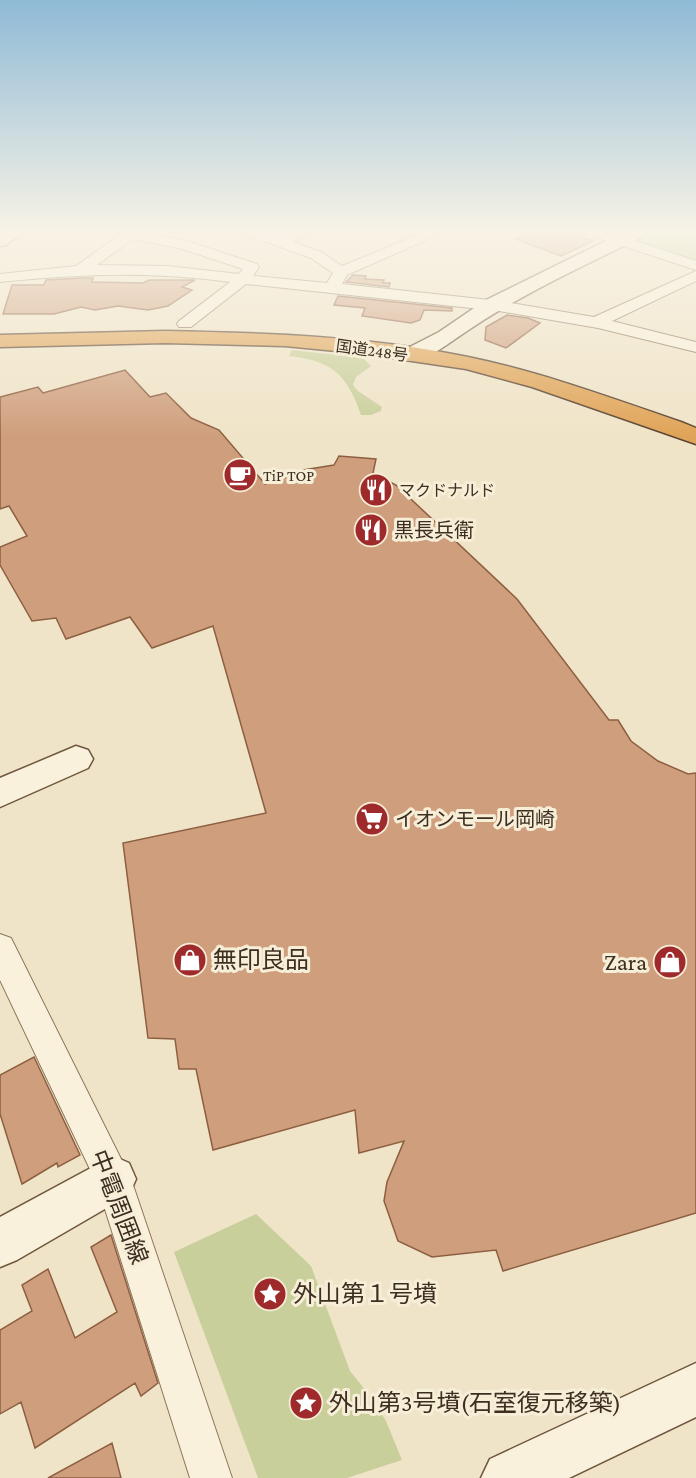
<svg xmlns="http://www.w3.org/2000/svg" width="696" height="1478" font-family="'Crimson Pro','Noto Sans JP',serif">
  <rect width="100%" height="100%" fill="#f0e4c8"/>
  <path fill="#c9cf9b" d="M666,229h30v35l-61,-20z
    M292,350l71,8 8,8 -15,11 -3,8 5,6 24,16 -1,4 -10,4h-10c-14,-41 -29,-54 -72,-59z
    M256,1214l55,52 39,105 20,25 16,25 16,39 -55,18h-89l-84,-226z"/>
  <path fill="#cf9f7d" stroke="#8d5f41" stroke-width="1.5" d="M537,229h23l33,12 -32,15 -46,-17z
    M353,275l13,1 -1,3 19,1 -1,3h7l-1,4 -43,-5z
    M82,278h11l-1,4 51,1 6,-3h46l-13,7 10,3 -24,16 -20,4 -30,-4 -23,4 -14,-3 -27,7h-51l9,-29h32l2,-5z
    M338,296l114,12v3l-28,-1 -4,10 -9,3 -49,-7 3,-8 -31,-3z
    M507,315l21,3 12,5 -34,25 -21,-8 1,-13z
    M125,370l25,27 16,-4 25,25 28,12 46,54 38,-14 31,-5 5,-9 37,3 -3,14 23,12 121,114 92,121h9l13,21 27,20 30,13 8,-1v440l-193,58 -7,-21 -64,7 -34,-16 -14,-40 3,-19 17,-41 -45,12 -4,-43 -142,40 -17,-81h-17l-4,-30 -27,-1 -25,-195 143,-30 -53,-187 -61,22 -22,-31 -64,22 -10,-21 -24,3 -32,-56v-18l27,-11 -18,-30 -9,3v-112l38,-10 5,6z
    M34,1057l46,98 -22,12 -1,-4 -35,21 -22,-70v-39z
    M111,1235l47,148 -17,13 -6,-13 -100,65 -14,-46 -21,12v-84l32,-19 -10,-26 26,-16 27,69 42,-26 -26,-65z
    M112,1443l9,35h-73z"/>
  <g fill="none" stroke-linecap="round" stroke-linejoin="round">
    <g stroke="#8d765c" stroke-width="2">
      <path id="street" d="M128,229h16l-2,3 45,9 70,23 2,3 -6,9 74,7 6,-10 -22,-15 -72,-26 -2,-3h20l23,8 21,-8h20l-28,13 28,10 21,14 90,-37h19l-104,46 -5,9 157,17 95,16 102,-46v10l-84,40 84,21v10l-98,-24 -99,-17 -253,-27 -55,43h-12l-2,-3 2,-3 51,-39c-81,-11 -149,-8 -230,0v-8l76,-8zM133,239l46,9 64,21 -4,5 -72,-8 -70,-1z
        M578,229h21l97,32v9l-116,-38z
        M0,934l11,4 120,241 101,299h-42l-93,-294 -97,-204z"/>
    </g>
    <g stroke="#6f573f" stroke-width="3">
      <path id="secondary" d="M7,229h21l-22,16 -6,1v-13z
        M630,229h23l-3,4c-64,32 -130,61 -189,102 -15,10 -38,29 -57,25l-3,-5 3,-5 35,-18 47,-32z
        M76,746l12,4 5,9 -5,9 -88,39v-29z
        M113,1156l16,7 7,16 -7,16 -112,65 -17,7v-50z
        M696,1363v54l-127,61h-88l9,-19z"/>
    </g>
    <g stroke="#5b4430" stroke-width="3">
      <path id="highway" d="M165,331c101,2 204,5 303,26 73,15 143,41 213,65l15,6v16l-164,-57 -66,-18 -109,-16 -72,-7 -120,-3 -165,4v-12z"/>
    </g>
    <use href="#street" fill="#faf1dc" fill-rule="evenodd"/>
    <use href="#secondary" fill="#faf1dc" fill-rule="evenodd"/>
    <use href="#highway" fill="#e0a458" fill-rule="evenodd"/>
  </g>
  <linearGradient id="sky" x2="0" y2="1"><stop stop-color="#8fbad6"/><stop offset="0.53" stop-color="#f8f3e6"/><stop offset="1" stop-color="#f8f3e6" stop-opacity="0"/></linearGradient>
  <rect width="696" height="436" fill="url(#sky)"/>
  <defs>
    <g id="cafe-disc" transform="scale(1.725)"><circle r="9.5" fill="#9e2a2b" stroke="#f7eed8"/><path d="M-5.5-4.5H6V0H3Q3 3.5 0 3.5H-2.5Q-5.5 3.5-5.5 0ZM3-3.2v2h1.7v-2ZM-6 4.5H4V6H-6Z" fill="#fff"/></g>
    <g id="restaurant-disc" transform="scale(1.725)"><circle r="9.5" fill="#9e2a2b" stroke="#f7eed8"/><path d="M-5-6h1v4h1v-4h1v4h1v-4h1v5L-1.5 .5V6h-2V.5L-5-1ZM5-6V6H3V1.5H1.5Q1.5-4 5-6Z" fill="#fff"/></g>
    <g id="supermarket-disc" transform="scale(1.725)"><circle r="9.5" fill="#9e2a2b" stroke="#f7eed8"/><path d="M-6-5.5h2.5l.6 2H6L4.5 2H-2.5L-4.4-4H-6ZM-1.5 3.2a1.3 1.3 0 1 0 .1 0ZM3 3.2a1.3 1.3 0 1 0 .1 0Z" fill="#fff"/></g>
    <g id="shop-disc" transform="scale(1.725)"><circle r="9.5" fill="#9e2a2b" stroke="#f7eed8"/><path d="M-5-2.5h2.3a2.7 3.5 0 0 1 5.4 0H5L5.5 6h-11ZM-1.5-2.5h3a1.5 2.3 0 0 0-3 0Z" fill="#fff"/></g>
    <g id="sight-disc" transform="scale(1.725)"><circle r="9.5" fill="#9e2a2b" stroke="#f7eed8"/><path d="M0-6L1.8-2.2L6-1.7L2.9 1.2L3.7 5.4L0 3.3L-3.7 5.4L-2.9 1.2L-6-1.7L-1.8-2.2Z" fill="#fff"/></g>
  </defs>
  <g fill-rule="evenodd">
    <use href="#cafe-disc" x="240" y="475"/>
    <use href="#restaurant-disc" x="376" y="490"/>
    <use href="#restaurant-disc" x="371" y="530"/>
    <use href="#supermarket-disc" x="372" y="819"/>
    <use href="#shop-disc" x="190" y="960"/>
    <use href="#shop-disc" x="670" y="962"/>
    <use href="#sight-disc" x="270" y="1294"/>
    <use href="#sight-disc" x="306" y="1403"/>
  </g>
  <g text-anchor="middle" stroke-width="6" stroke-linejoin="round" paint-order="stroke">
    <g font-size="16" fill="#3d2e20" stroke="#f7eed8">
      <text transform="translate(372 350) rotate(8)" y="6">国道248号</text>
    </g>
    <g font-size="16" fill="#3d2e20" stroke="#f7eed8" text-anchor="start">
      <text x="263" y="481">TiP TOP</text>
      <text x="399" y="496">マクドナルド</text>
    </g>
    <g font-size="20" fill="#3d2e20" stroke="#f7eed8" text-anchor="start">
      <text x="394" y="537">黒長兵衛</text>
      <text x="395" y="826">イオンモール岡崎</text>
    </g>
    <g font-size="24" fill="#3d2e20" stroke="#f7eed8" text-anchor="start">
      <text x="213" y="968">無印良品</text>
      <text x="647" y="970" text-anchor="end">Zara</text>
      <text x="293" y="1302">外山第１号墳</text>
      <text x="329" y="1411">外山第3号墳(石室復元移築)</text>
    </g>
    <g font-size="24" fill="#3d2e20" stroke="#f7eed8">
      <text transform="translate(119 1207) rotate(69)" y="8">中電周囲線</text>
    </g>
  </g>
</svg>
